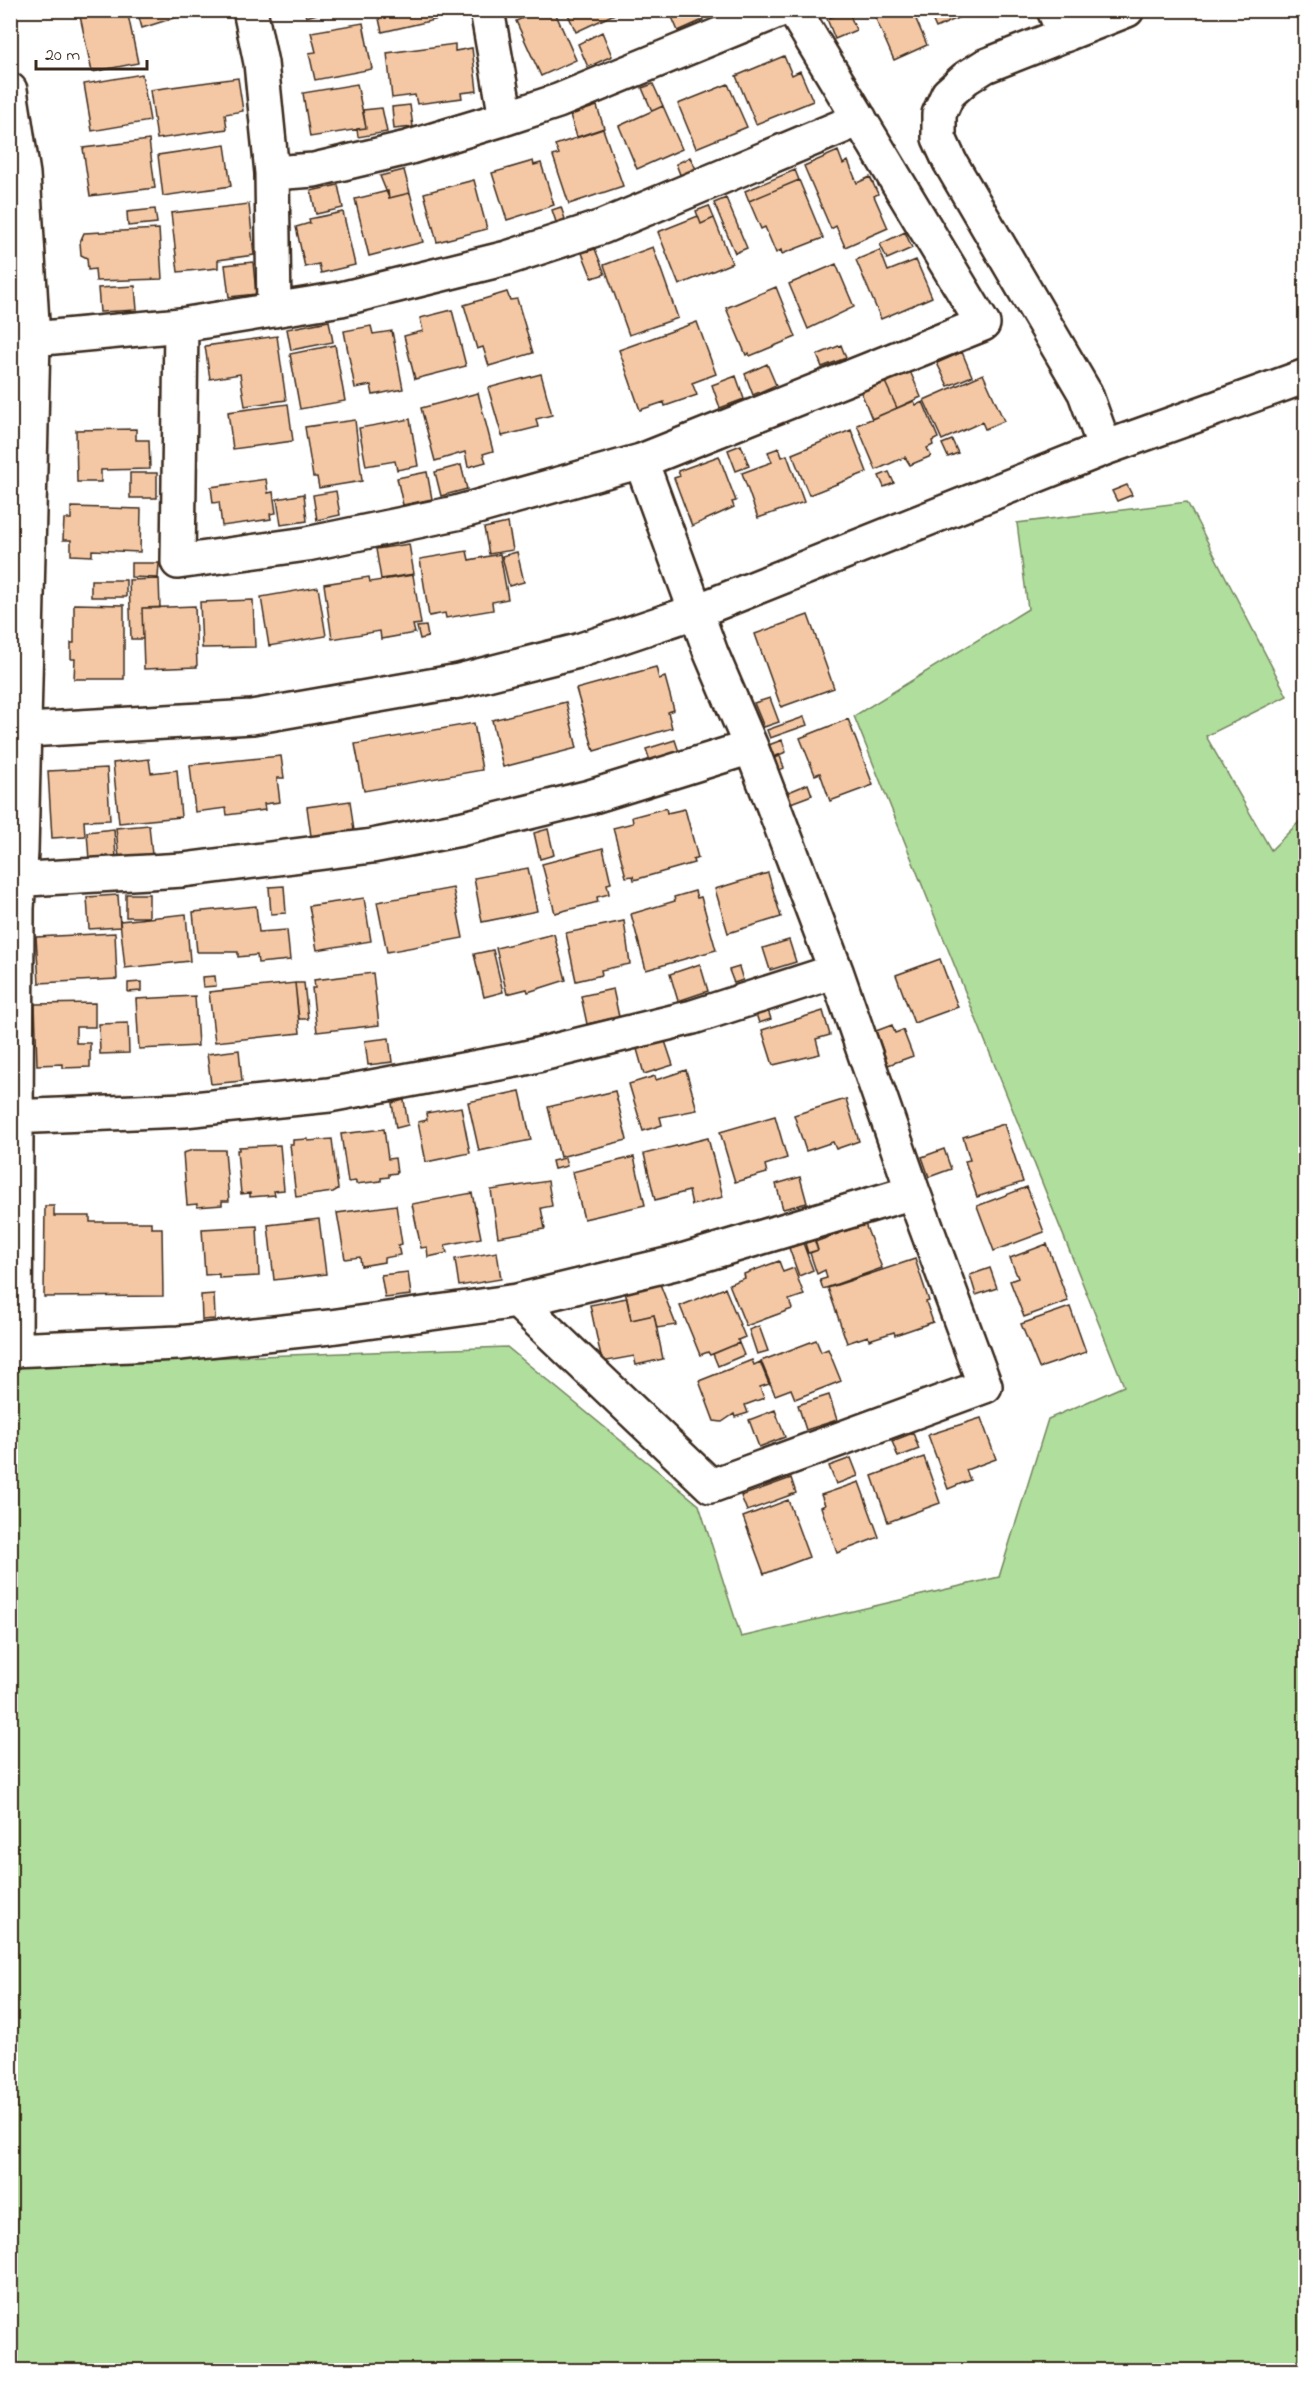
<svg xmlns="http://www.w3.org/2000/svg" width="1316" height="2381" font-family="'Indie Flower',sans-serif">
  <rect width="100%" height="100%" fill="#fff"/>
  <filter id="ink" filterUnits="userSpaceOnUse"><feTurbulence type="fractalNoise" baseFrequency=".0167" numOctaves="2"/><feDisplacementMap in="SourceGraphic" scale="12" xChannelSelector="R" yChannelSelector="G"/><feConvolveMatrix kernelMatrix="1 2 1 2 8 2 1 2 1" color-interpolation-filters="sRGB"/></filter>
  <g filter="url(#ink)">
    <path fill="#afde9d" stroke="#75845e" stroke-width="1.5" d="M1187,502l100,194 -81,40 65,114 34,-34v1554h-1294v-1005l496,-18 192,158 42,132 258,-60 49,-158 76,-33 -270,-670 174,-107 -11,-86z"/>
    <path fill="#f4c8a4" stroke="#3b2a1e" stroke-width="1.5" d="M104,10h23l11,53 -46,9 -12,-56z
      M137,10h62l-57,18z
      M304,10h27l-25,7z
      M377,10h60l2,9 -57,13z
      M540,10h14l22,50 -35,16 -25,-55z
      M566,10h57l-47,22z
      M669,10h30l4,10 -25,11z
      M710,10h16l-14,6z
      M848,10l8,20 -21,9 -8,-20z
      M872,10h40l15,35 -33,15z
      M928,10h47l-39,18z
      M363,23l9,46 -57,11 -6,-27 7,-1 -5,-20z
      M602,32l10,24 -24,11 -10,-23z
      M455,44v7l17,-3 5,43 -16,2 1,5 -45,6 -2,-9 -23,3 -5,-45z
      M784,56l8,19 8,-4 13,30 -57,23 -20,-48z
      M142,74l8,47 -58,10 -8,-47z
      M238,78l5,33 -18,3 2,15 -70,10 -7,-49z
      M357,84l9,44 -56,9 -7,-44z
      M653,84l10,22 -11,5 -10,-23z
      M728,84l19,43 -51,21 -18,-44z
      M410,105l3,22 -19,2 -2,-22z
      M597,106l7,22 -27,9 -7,-22z
      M663,106l19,43 -45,20 -18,-43z
      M382,108l5,24 -29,5 -1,-8 9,-1 -3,-18z
      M603,129l20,57 -54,18 -16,-48 6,-2 -4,-9z
      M149,140l6,48 -65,8 -7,-48z
      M225,145l6,41 -68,10 -5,-41z
      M838,151l5,13 5,-3 9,22 13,-6 8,17 -4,2 14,32 -43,19 -9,-21 -5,3 -27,-63z
      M690,157l6,12 -15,8 -5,-13z
      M533,161l1,4 7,-2 13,42 -47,15 -15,-47z
      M404,170l6,23 -21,5 -9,-22z
      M795,170l4,10 -50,21 -4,-10z
      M474,180l13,49 -50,13 -13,-49z
      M799,180l24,58 -41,16 -1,-4 -5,3 -11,-26 -4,2 -12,-28z
      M338,185l5,23 -27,6 -5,-23z
      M388,191l1,7 21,-5 13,49 -54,14 -14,-57z
      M726,198l21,50 -12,5 -21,-50z
      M249,204l5,51 -36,5v8l-40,4 -7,-59z
      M709,206l5,12 -13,6 -5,-13z
      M561,207l4,12 -9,3 -4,-12z
      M155,209l2,14 -29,3 -1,-14z
      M343,212l12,53 -34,8 -2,-9 -14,3 -9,-40 14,-4 -1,-4z
      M698,216l3,8 13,-6 18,45 -53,22 -21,-53z
      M159,229l3,50 -66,2 -1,-12 -7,1 -1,-12 -6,-3 -1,-13 4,-9z
      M905,232l7,16 -25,11 -7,-15z
      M653,247l25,71 -49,17 -25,-70z
      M595,249l10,25 -13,4 -10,-25z
      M880,250l8,21 28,-11 16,37 -51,22 -25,-59z
      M253,262l3,32 -27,3 -4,-32z
      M836,264l18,43 -46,22 -19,-45z
      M135,286l2,24 -37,2 -2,-24z
      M776,287l20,50 -46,19 -1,-3 -3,2 -20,-47z
      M507,292l3,8 7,-1 16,54 -44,13 -6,-19 -6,2 -13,-44z
      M452,310l14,56 -51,13 -11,-43 19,-5 -3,-13z
      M329,321l4,21 -42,8 -4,-21z
      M697,322l19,52 -24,9 5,12 -32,11 -1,-4 -24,8 -21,-60z
      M371,326l2,8 19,-3 11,58 -30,6 -2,-10 -16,3 -11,-57z
      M277,336l9,64 -41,6 -5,-32 -30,5 -5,-33z
      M335,345l10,56 -45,8 -10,-55z
      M841,345l5,13 -24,9 -5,-12z
      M962,352l10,24 -24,10 -11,-23z
      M767,364l9,21 -23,10 -8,-21z
      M910,371l11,26 -24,11 -12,-26z
      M541,374l11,41 -16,4 2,8 -36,9 -14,-48z
      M983,374l21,47 -19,8 -3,-7 -40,18 -18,-40z
      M736,376l8,23 -24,9 -8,-23z
      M885,382l12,26 -25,11 -11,-27z
      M478,393l15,58 -10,3 3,8 -18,5 -3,-15 -30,9 -14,-53z
      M914,401l2,4 7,-3 15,36 -6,3 1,4 -6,3 4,8 -21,9 -5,-8 -29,13 -19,-45z
      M288,404l5,37 -60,8 -5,-37z
      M410,419l8,47 -21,4 -2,-9 -29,5 -7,-38z
      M355,420l7,61 -43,7 -2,-11h-4l-8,-50z
      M136,429v11h13l1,29 -49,1v12h-24l-1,-52z
      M851,430l16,42 -58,23 -17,-41z
      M952,440l6,13 -10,4 -6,-13z
      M741,445l8,21 -13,5 -8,-21z
      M779,448l3,9 5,-2 17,47 -46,16 -16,-45 30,-11 -4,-10z
      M719,456l17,45 -4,1 2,5 -42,19 -18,-48 6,-2 -2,-5z
      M461,465l6,24 -26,7 -6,-24z
      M427,472l5,27 -29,6 -6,-27z
      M889,472l5,11 -10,4 -5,-11z
      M130,473h27v25h-27z
      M266,479l2,14 5,-1 3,21 -6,1 1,5 -49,7 -3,-24 -6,1 -2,-16z
      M1127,485l5,10 -15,6 -5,-10z
      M336,491l4,24 -23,5 -4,-25z
      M304,494l3,27 -26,4 -4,-26z
      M71,507l70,2 -1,43 -48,-2v6l-21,-1v-15h-8l1,-21h7z
      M508,523l5,27 -24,4 -5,-26z
      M409,544l5,30 -33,5 -5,-30z
      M467,551l2,9 31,-6 8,45 -16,3 1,8 -47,8 -1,-5 -16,3 -9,-57z
      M517,552l7,30 -15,4 -7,-30z
      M131,563h28l-1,15 -27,-1z
      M413,575l8,49 -8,1 2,8 -34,6 -1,-8 -48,8 -8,-55 45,-7 1,5z
      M159,579l1,29h-18l1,31h-12l-2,-59z
      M91,580h35v17h-35z
      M318,587l8,49 -57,10 -8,-49z
      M253,600l2,47 -53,1 -2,-46z
      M74,604l50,1v74h-50l1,-20h-4v-16h3z
      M195,606l2,61 -53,2 -2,-61z
      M808,615l26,73 -53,19 -26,-73z
      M426,626l2,11 -8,2 -3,-12z
      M656,667l3,12 6,-2 9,33 -6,2 4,16 -78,23 -18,-62z
      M770,698l9,24 -15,5 -10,-24z
      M566,702l11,46 -74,19 -11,-47z
      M804,717l3,8 -37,13 -3,-8z
      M848,719l25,66 -43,16 -10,-28 -5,2 -15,-37z
      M474,723l8,47 -118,21 -9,-47z
      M675,740l5,15 -29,9 -5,-15z
      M782,740l4,12 -15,6 -5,-12z
      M281,756l3,22h-7l3,24 -16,2 1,6 -38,5 -1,-7 -31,4 -5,-47z
      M780,756l4,12 -8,3 -4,-12z
      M149,759l2,14 26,-3 4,47 -62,6 -6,-60z
      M107,768l3,52 -26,1 1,15 -33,2 -4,-67z
      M808,784l4,11 -24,9 -4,-10z
      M350,801l4,30 -43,5 -4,-29z
      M666,808l1,5 18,-4 13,49 -5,2 1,3 -60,17 -1,-4 -7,1 -13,-49 20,-5 -1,-6z
      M149,825l3,30 -33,3 -3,-30z
      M114,829l2,29 -27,2 -2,-28z
      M548,829l6,26 -14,4 -6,-26z
      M603,848l8,35 -4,1 2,10 -12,3 1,5 -43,11 -13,-49z
      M528,868l9,43 -55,11 -8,-44z
      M768,873l13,44 -53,16 -13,-44z
      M284,886l2,27 -15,1 -2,-27z
      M453,888l10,50 -76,14 -10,-50z
      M695,891l2,7 4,-1 15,53 -70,20 -15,-56 44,-13 -1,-4z
      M126,894h23v23h-23z
      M118,895l2,32 -31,2 -2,-32z
      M364,898l7,43 -54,9 -8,-44z
      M256,906l3,26 28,-2 3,30 -32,3 -1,-8 -19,2v-5h-41l-4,-40z
      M186,914l4,47 -65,7 -5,-47z
      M624,921l6,43 -29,6 1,5 -26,6 -10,-48z
      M115,933l2,46 -78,4 -3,-46z
      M554,934l12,46 -38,12 -1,-3 -20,5 -11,-46z
      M789,940l7,22 -26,8 -7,-22z
      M493,950l10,42 -19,5 -10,-43z
      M940,959l18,48 -44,16 -18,-48z
      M700,964l8,27 -30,10 -8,-27z
      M739,967l4,13 -9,3 -5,-13z
      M373,973l6,52 -62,7 -5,-44h3l-1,-8z
      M215,976l1,10 -13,1 -1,-10z
      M141,982v9l-13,1v-9z
      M295,983l5,50 -85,9 -6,-50z
      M295,983h9l4,36h-9z
      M613,989l6,28 -32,7 -6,-28z
      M195,996l3,50 -59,3 -3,-50z
      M95,1003v24h-19v16h14v24l-27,1v-4l-26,1 -2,-61z
      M768,1010l3,9 -12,4 -3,-9z
      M823,1011l7,24 -14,4 4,15 -47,11 -11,-35z
      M128,1023l1,30 -29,1 -1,-30z
      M892,1025l3,8 8,-3 10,26 -25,9 -12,-34z
      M389,1038l3,24 -24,3 -3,-24z
      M665,1041l8,24 -29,9 -7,-25z
      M239,1050l3,31 -31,3 -4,-30z
      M686,1070l11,40 -37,7 2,8 -19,6 -14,-47 26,-8 1,4z
      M520,1091l11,49 -52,11 -11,-49z
      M615,1091l12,49 -67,17 -12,-50z
      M846,1099l13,42 -23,8 -3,-7 -27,9 -12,-36z
      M404,1100l4,25 -12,3 -4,-25z
      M461,1107l9,46 -44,9 -8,-40 9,-2 -1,-7z
      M775,1116l12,42 -22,7 2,8 -32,9 -15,-50z
      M1004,1124l19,58 -46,15 -12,-36 5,-1 -7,-23z
      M384,1129l4,30 7,-1 2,15 -8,1v3l-8,1v3l-25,3v-3l-8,1 -7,-48z
      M708,1138l15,59 -31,8 -3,-14 -34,9 -11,-46z
      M308,1139v2l24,-2 6,50 -5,3 -37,5 -6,-53h3v-4z
      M280,1145l4,45 -10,1 1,4 -25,2v-4l-9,1 -4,-44h2v-3z
      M944,1149l7,20 -22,8 -7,-20z
      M193,1150h32l4,51h-7v4l-25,2v-3l-10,1 -4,-52z
      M634,1157l11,48 -61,14 -12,-47z
      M565,1158l2,8 -13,3 -2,-8z
      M800,1177l7,26 -24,6 -7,-25z
      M548,1181l4,25 -11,2 4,21 -47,8 -7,-47z
      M1027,1187l17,45 -50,19 -17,-45z
      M472,1193l9,45 -36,7 2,8 -19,4 -1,-10 -6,1 -9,-44z
      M396,1205l6,39 -4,1 2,10 -16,3v4l-23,4 -1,-9 -15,2 -8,-46z
      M45,1206h9v10h36v6h61v6h11l1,68 -119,1z
      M319,1219l7,55 -52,6 -6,-55z
      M865,1224l17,44 -59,21 -3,-9 7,-2 -2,-8 -8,4 -7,-21 8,-3 -3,-8z
      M257,1226l2,50 -40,2v-4l-14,1 -3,-46z
      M815,1240l3,10 -10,3 -3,-10z
      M803,1243l10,27 -14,6 -10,-28z
      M1047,1244l21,57 -44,16 -14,-36 8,-3 -8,-20z
      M497,1252l4,27 -42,7 -4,-27z
      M915,1259l14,42 -3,1 7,20 -38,13 -1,-3 -25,8 -1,-4 -21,7 -19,-55z
      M779,1261l4,11 11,-4 10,27 -15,5 3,9 -46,17 -17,-42 16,-6 -1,-4z
      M990,1268l7,20 -21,7 -6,-20z
      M408,1272l3,23 -26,3 -4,-23z
      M660,1284l16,41 -19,3 -3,-13 -23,5 -6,-29z
      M725,1288l20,49 -7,3 1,3 -29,12 -2,-3 -8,3 -20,-49z
      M214,1294l1,25 -13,1 -1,-25z
      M627,1298l4,22 23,-5 9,44 -27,6 -2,-9 -32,6 -12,-57z
      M1070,1307l16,45 -47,16 -18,-44z
      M759,1326l9,25 -11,3 -8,-24z
      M816,1340l5,12 7,-3 13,32 -46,18 -4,-10 -16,6 -14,-34z
      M739,1343l5,12 -26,11 -5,-12z
      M752,1360l2,5 6,-3 9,22 -9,3 4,11 -19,7 3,8 -13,4 -1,-3 -12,8 -8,-1 -15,-40z
      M829,1395l8,25 -31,10 -8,-25z
      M775,1410l10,27 -26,10 -10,-27z
      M981,1418l15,41 -30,11 4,10 -22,9 -20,-54z
      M913,1433l6,16 -21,8 -6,-16z
      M924,1457l16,46 -52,19 -16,-46z
      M851,1458l7,18 -22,8 -7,-18z
      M791,1478l5,15 -49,18 -6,-15z
      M859,1482l20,55 -42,16 -16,-46 4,-2 -4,-10z
      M788,1500l21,57 -45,17 -21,-57z"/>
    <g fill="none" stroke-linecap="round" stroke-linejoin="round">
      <g stroke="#3b2a1e" stroke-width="38">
        <path id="minor" d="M250,10l11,53 11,110 42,-3 93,-22 99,-30 52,-17 222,-91
          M487,10l19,108
          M1054,10l11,25
          M10,90l13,84 10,165 -12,513 -4,56 -2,443
          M272,173l2,137
          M181,325l-3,237 129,-18 149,-31 185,-52 342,-137 -189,-314
          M11,338l22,1 148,-14 160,-26 166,-41 95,-31 258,-108
          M1105,448l-20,-55 -135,-231 -11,-24v-24l9,-20 18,-16 19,-12 142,-56
          M10,731l242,-14 207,-36 119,-30 119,-40 408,-163 201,-72
          M10,880l173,-10 189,-24 88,-17 130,-32 161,-50
          M10,1117l174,-7 145,-15 192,-36 172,-42 143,-46
          M517,1301l194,185 274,-100 -72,-194 -77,-221 -85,-224 -40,-94 -70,-192
          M10,1350l169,-7 151,-16 187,-26 158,-38 238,-71"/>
      </g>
      <use href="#minor" stroke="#fff" stroke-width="33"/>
    </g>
  </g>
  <rect width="1316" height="2381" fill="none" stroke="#fff" stroke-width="36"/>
  <rect x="18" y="18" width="1280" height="2345" fill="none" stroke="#3b2a1e" stroke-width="2" filter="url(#ink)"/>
  <path d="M36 60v9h111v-9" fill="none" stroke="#3b2a1e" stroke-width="3"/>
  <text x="45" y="60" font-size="18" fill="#3b2a1e" stroke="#ffffff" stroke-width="4.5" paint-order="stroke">20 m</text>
</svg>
